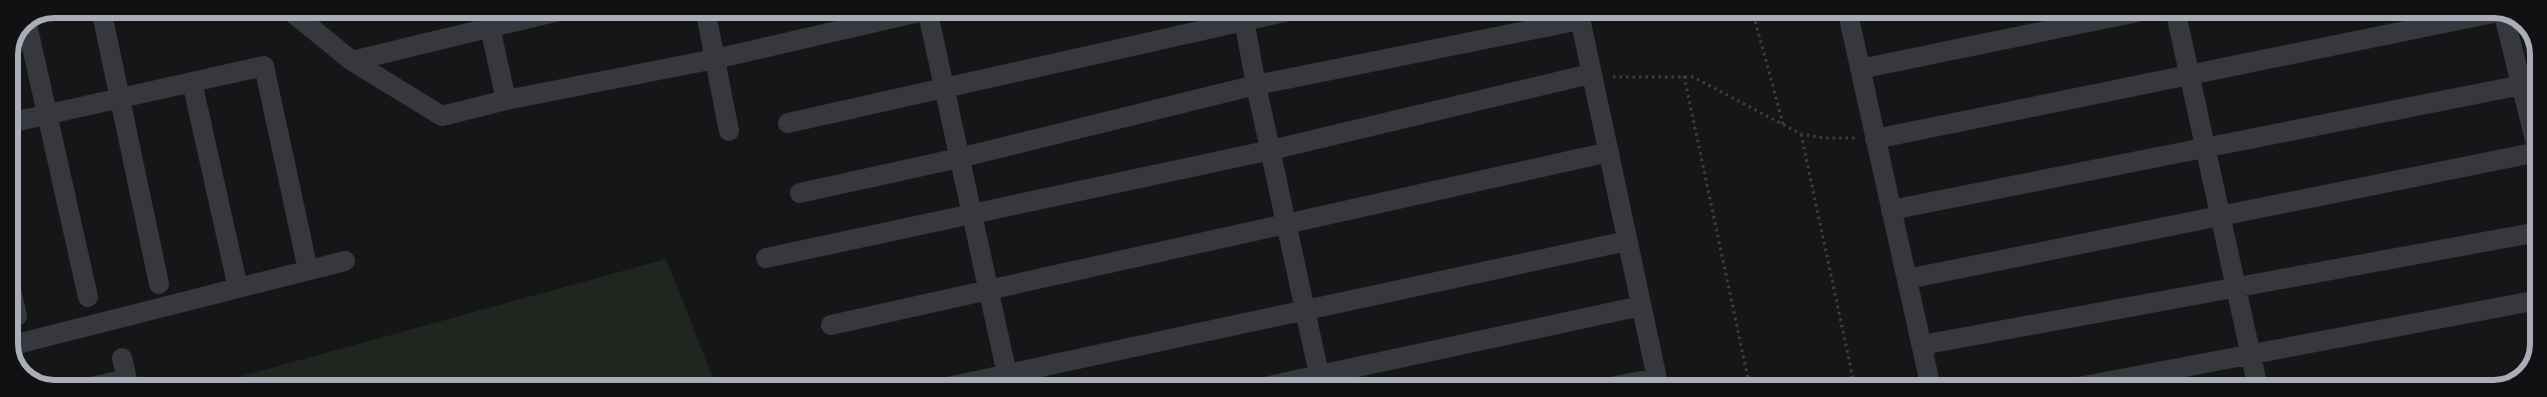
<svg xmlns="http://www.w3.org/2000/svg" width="2547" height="397" font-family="Quicksand,sans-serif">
  <rect width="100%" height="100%" fill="#161618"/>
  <path fill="#1e261f" d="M666,259l51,129h-473l-2,-12z"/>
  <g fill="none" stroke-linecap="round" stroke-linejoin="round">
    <path stroke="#3d3f44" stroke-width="3" stroke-dasharray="2.5 4" stroke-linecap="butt" d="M1752,9l31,115
      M1684,76l66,312
      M1613,77h80l108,57 23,4h33
      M1801,134l54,254"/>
    <path stroke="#37383d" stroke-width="20" d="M101,9l58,275
      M288,9l64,52 90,55 64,-16 209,-41 217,-50
      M486,9l20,91
      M705,9l24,122
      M927,9l83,379
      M1242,9l14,76 66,303
      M1578,9l81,379
      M1847,9l84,379
      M2175,9l83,379
      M26,20l62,277
      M352,61l215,-52
      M1860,69l292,-60
      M192,82l46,206
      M9,123l255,-57 44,204
      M788,123l510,-114
      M1875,139l628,-128 35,141
      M800,193l159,-35 297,-73 324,-65
      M1891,210l631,-125
      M766,258l505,-108 319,-76
      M1907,279l631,-127
      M9,282l8,34
      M831,325l778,-173
      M1922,345l616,-113
      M9,346l336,-85
      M122,358l7,30
      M87,388l40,-9
      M943,388l684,-147
      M1260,388l381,-82
      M1606,388l50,-10
      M2073,388l465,-88"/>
  </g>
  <path d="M0 0H2547V397H0ZM54 18H2494A36 36 0 0 1 2530 54V344A36 36 0 0 1 2494 380H54A36 36 0 0 1 18 344V54A36 36 0 0 1 54 18Z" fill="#111113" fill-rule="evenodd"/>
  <path fill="none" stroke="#a8adb8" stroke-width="6" d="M54 18H2494A36 36 0 0 1 2530 54V344A36 36 0 0 1 2494 380H54A36 36 0 0 1 18 344V54A36 36 0 0 1 54 18Z"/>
</svg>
